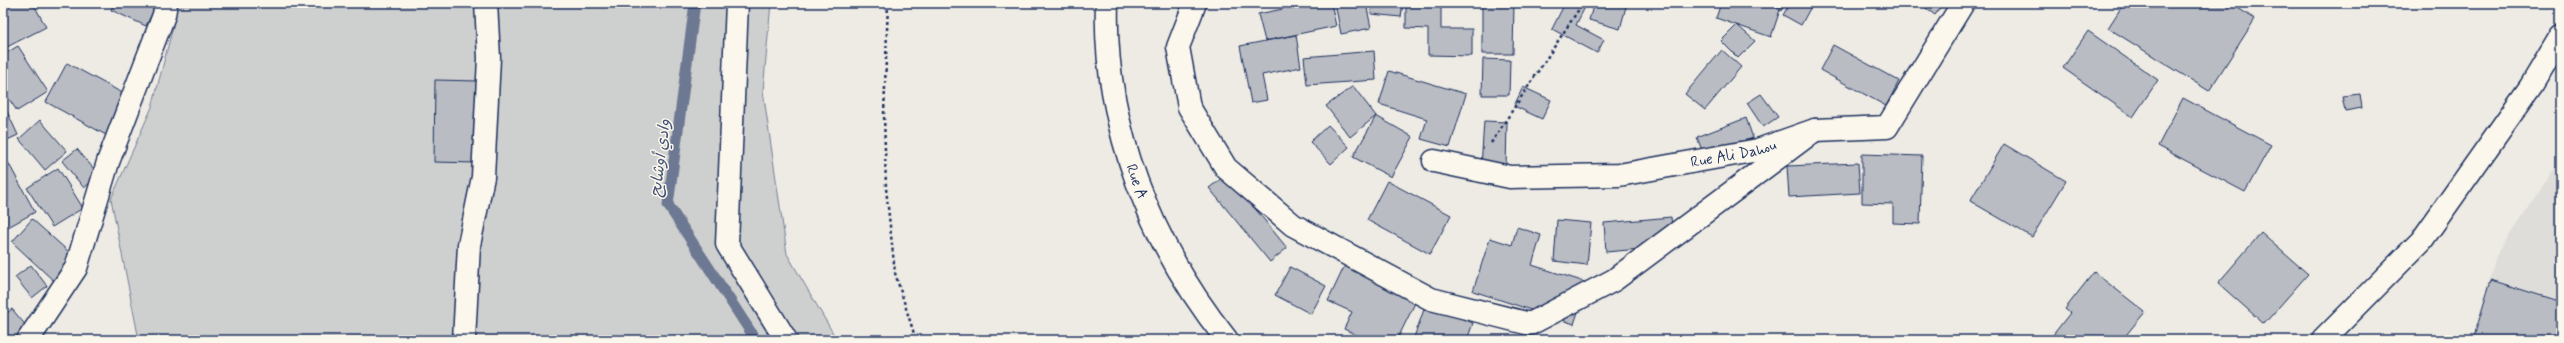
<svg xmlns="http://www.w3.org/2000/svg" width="2564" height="343" font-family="Mynerve,'Playpen Sans Arabic',sans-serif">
  <rect width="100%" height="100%" fill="#eeebe4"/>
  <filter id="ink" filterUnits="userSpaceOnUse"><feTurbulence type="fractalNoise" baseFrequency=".025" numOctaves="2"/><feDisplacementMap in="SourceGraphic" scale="8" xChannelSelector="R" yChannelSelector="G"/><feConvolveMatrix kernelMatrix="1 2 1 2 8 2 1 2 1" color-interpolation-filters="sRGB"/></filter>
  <g filter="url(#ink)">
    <path fill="#deddda" d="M2561,158v182h-88l23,-84z"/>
    <path fill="#cecfcf" stroke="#747f96" d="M171,3h600l-8,88 24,163 50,86h-698l-28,-141 41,-92 21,-80z"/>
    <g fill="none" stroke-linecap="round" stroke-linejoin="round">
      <path stroke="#6d7892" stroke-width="11" d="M695,3l-27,202 88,135"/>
    </g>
    <path fill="#b9bcc3" stroke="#1b2f5e" d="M3,3h30l13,24 -43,22z
      M114,3h43l-11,23 -35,-16z
      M1282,3h49l5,23 -71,15 -7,-27 25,-5z
      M1335,3h31l5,25 -30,6z
      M1372,3h31l-2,14 -30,-3z
      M1406,3l35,1v25h31v27l-44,-1v-26l-22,-1z
      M1482,3h32l-1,51h-31z
      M1565,3h22l-11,22 28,15 -7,13 -45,-24z
      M1594,3h33l-7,26 -31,-9z
      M1721,3h47l13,4 -10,30 -55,-19z
      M1769,3h17l-5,8z
      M1790,3h23l-12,22 -18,-10z
      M1919,3h25l-9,12z
      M2124,3h106l25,16 -46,72 -101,-63z
      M1737,25l18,16 -17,17 -17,-17z
      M2088,31l70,49 -25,37 -70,-49z
      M1296,35l5,32 -39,8 5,25 -16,3 -11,-57z
      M1833,45l66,36 -13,25 -66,-36z
      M18,46l30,46 -31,19 -14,-21v-35z
      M1722,50l19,17 -36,43 -20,-16z
      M1374,51l2,29 -69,5 -3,-28z
      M1483,59l27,1 -1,35h-27z
      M67,63l61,33 -22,39 -60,-33z
      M1389,71l77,23 -16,53 -29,-8 6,-20 -48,-15z
      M435,80l43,1 -1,82 -43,-1z
      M1353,86l23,30 -26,21 -24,-31z
      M1523,87l28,13 -9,19 -28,-13z
      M1761,94l17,23 -15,10 -16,-24z
      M2360,94l2,14 -17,3 -3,-15z
      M2183,98l88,47 -26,47 -87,-46z
      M3,103l15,32 -15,7z
      M1376,116l37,21 -22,40 -38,-20z
      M1746,118l7,20 -49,18 -7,-19z
      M40,120l27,31 -22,19 -26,-31z
      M1484,121l23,1 -1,47 -25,-2z
      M1328,125l21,22 -18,17 -21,-22z
      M2004,144l62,37 -34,56 -62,-36z
      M77,149l22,26 -15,13 -22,-27z
      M3,153l32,59 -32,18z
      M1862,154l60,2 -2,68 -27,-1v-19l-31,-1z
      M1858,163l2,30 -71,4 -2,-31z
      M58,168l25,40 -31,19 -25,-39z
      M1227,174l60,74 -17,14 -61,-74z
      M1387,181l64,34 -21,39 -63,-34z
      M1671,217l3,29 -68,6 -2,-29z
      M32,219l46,41 -22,23 -44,-41z
      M1557,220l34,3 -4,42 -33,-4z
      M1517,227l24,8 -9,30 56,18 -14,41 -101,-33 17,-53 22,7z
      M2261,233l47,41 -44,50 -46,-41z
      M31,265l16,21 -15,12 -17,-21z
      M1345,265l72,34 -20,41h-30l-23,-11 8,-17 -24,-11z
      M1290,267l36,19 -15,28 -36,-19z
      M2094,272l51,40 -23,28h-73l21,-27 -5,-4z
      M2491,280l70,22v38h-88z
      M3,298l5,10 -5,3z
      M1426,304l47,19 -6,17h-54z
      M12,309l21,25 -8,6h-22v-24z
      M1684,337l1,3h-80v-2z"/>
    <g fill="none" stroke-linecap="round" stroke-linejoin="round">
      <g stroke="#1b2f5e" stroke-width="25">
        <g id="street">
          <path d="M737,3l-10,241 59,96"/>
          <path d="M1195,3l-17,44 11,60 37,61 67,57 138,74 99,25 84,-44 201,-150"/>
          <path id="s1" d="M1434,161l76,16 109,-2 139,-25 57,-20 72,-3 76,-124"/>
          <path d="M28,340l48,-72 32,-106 56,-147 2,-12"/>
          <path d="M464,340l5,-95 14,-68 6,-119 -3,-55"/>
        </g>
      </g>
      <g stroke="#1b2f5e" stroke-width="25">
        <g id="secondary">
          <path id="s2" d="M1107,3c-4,122 44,242 120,337"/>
          <path d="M2323,340l99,-100 109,-154 30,-50"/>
        </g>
      </g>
      <path stroke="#1b2f5e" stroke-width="2.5" stroke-dasharray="3 3" stroke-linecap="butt" d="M888,3l-4,111 2,74 9,85 21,67
        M1491,143l92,-140"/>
      <use href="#street" stroke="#fbf7ec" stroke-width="22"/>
      <use href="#secondary" stroke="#fbf7ec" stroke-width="22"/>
    </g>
  </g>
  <g text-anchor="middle" stroke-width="3" stroke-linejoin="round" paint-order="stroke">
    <g font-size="15" fill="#1b2f5e" stroke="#fbf7ec">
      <text dy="5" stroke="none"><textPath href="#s1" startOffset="303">Rue Ali Dahou</textPath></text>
      <text dy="5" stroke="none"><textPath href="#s2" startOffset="182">Rue A</textPath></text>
    </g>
    <g font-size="16" font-style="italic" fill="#445378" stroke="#fbf7ec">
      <text transform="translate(659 158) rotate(-83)" y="6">وادي أوشايح</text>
    </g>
  </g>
  <rect width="2564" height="343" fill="none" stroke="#fbf7ec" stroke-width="16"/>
  <rect x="8" y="8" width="2548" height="327" fill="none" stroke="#1b2f5e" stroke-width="1.5" filter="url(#ink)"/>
</svg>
